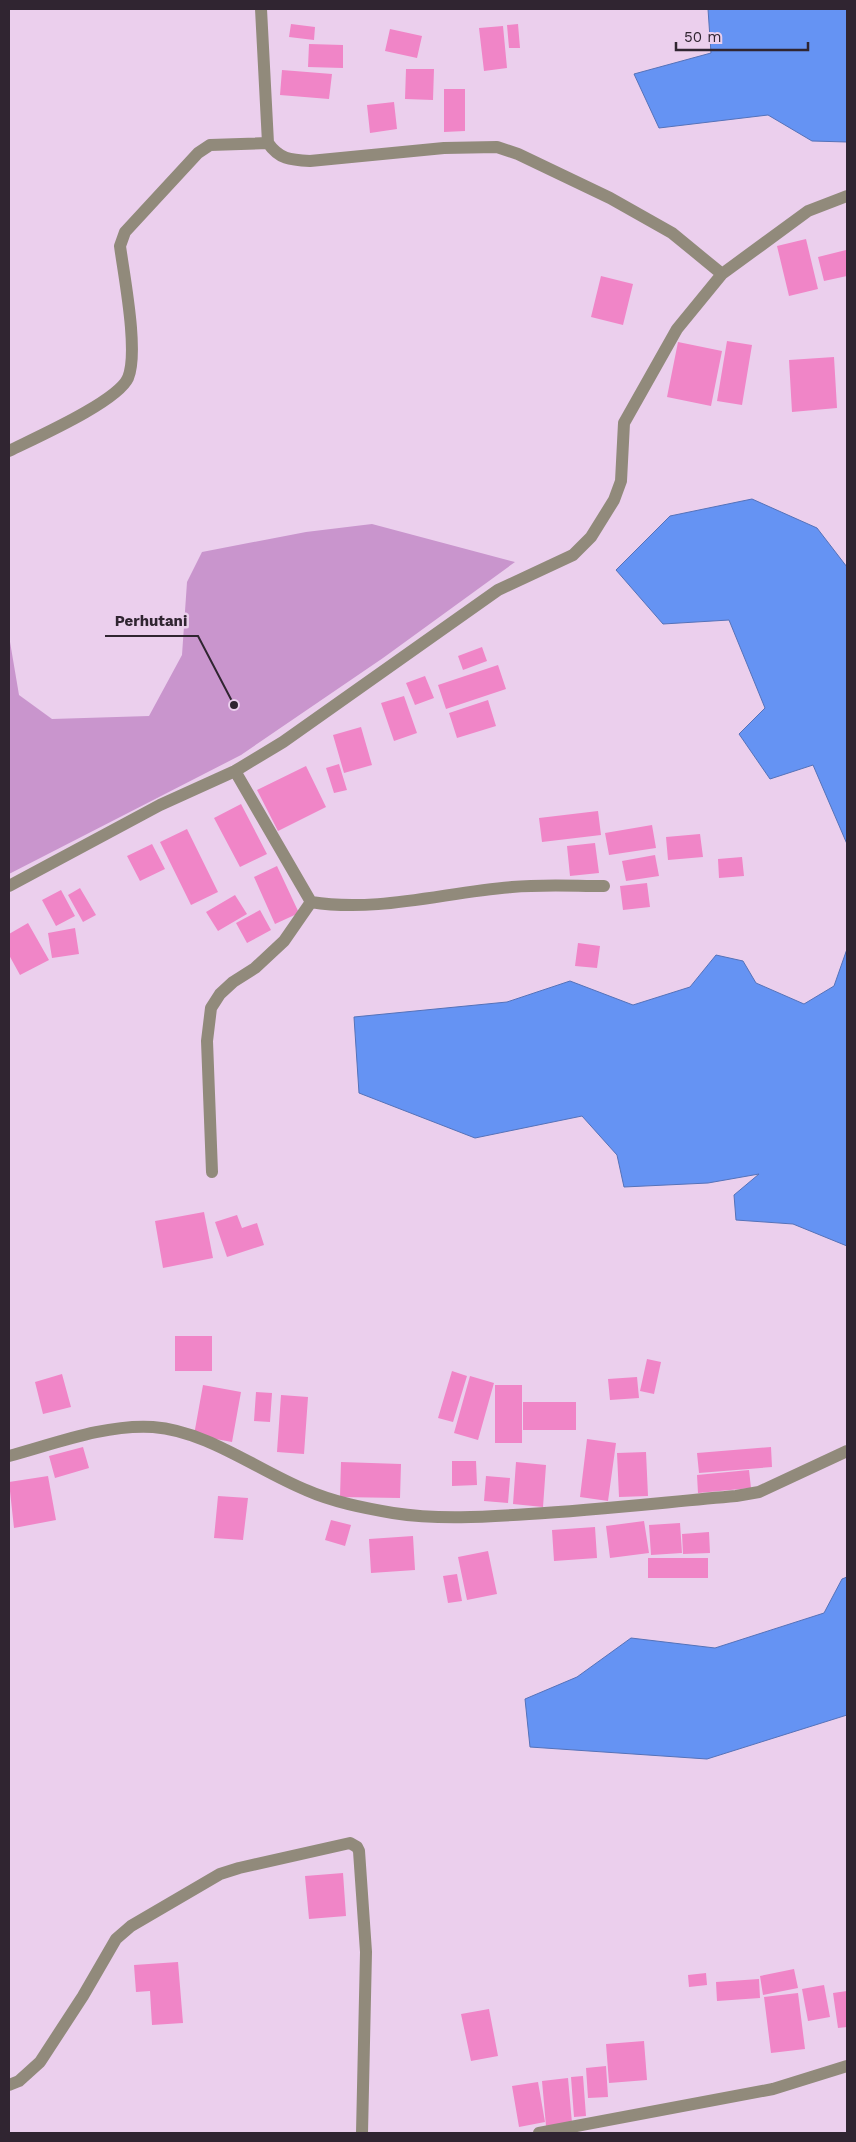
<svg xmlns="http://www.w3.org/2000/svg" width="856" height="2142" font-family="'Work Sans',sans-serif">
  <rect width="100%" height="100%" fill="#ebcfed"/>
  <path fill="#c995cd" d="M372,524l143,38 -132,96 -142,97 -232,119v-238l10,59 33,24 97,-3 33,-61 5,-73 15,-30 104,-20z"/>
  <path fill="#6593f3" stroke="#5572b9" d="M708,9h139v133l-35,-1 -44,-26 -109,13 -25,-54 77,-21z
    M752,499l65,29 30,39v277l-34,-79 -43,14 -31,-45 26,-26 -36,-88 -66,4 -47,-54 54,-54z
    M847,949v297l-54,-22 -57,-4 -2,-25 25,-21 -51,9 -84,4 -7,-32 -35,-39 -107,22 -116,-45 -5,-76 153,-15 63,-21 63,24 57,-18 26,-32 27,6 13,22 48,21 30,-18z
    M847,1577v138l-140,44 -177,-12 -5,-48 52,-22 54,-39 84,10 109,-35 18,-34z"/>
  <path fill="#f085c7" d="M291,24l24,3 -1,13 -25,-3z
    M518,24l2,24h-11l-2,-23z
    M503,26l4,42 -23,3 -5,-43z
    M390,29l32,7 -5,22 -32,-7z
    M309,44l34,1v23l-35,-1z
    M406,69h28l-1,31 -28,-1z
    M282,70l50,4 -3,25 -49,-4z
    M444,89h21v42l-21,1z
    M394,102l3,27 -27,4 -3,-28z
    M806,239l12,50 -29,7 -12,-50z
    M846,250l1,26 -23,5 -6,-24z
    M601,276l32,8 -10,41 -32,-8z
    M727,341l25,4 -10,60 -25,-4z
    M678,342l44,9 -11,55 -44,-9z
    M834,357l3,51 -45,4 -3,-52z
    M482,647l5,14 -24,9 -5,-14z
    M498,665l8,24 -60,20 -8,-24z
    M425,676l9,22 -19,7 -9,-22z
    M404,696l13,37 -23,8 -13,-38z
    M488,700l8,26 -39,12 -8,-25z
    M361,727l11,38 -28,8 -11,-38z
    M339,764l8,26 -13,3 -8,-25z
    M306,766l20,41 -48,24 -21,-41z
    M241,804l26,50 -27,13 -26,-49z
    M598,811l3,24 -59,7 -3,-24z
    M652,825l4,23 -47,7 -4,-22z
    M187,829l31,63 -27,13 -31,-63z
    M700,834l3,23 -35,3 -2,-23z
    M595,843l4,30 -29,3 -3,-30z
    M152,844l13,25 -25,12 -13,-25z
    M655,855l4,21 -33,5 -4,-20z
    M742,857l2,19 -25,2 -1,-19z
    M277,866l22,47 -24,11 -21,-47z
    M647,883l3,24 -27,3 -3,-24z
    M80,888l16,27 -13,7 -15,-27z
    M61,890l14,26 -19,10 -14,-26z
    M235,895l12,19 -29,17 -12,-19z
    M260,910l11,20 -24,13 -11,-20z
    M28,923l21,37 -29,15 -11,-20v-21z
    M75,928l4,26 -27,4 -4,-25z
    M578,943l22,3 -3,22 -22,-2z
    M204,1212l9,46 -50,10 -8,-47z
    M237,1215l5,13 15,-5 7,22 -37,12 -12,-35z
    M175,1336h37v35h-37z
    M647,1359l14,3 -7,32 -14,-3z
    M452,1371l15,5 -14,46 -15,-4z
    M62,1374l9,33 -28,7 -8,-32z
    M470,1376l24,7 -16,57 -24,-7z
    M637,1377l2,21 -29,2 -2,-21z
    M203,1385l38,7 -9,50 -38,-7z
    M495,1385h27v58h-27z
    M256,1392l16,1 -2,29 -16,-1z
    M281,1395l27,2 -4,57 -27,-2z
    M523,1402h53v28h-53z
    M587,1439l29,4 -8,58 -28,-4z
    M83,1447l6,21 -34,10 -6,-22z
    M771,1447l1,20 -73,6 -2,-20z
    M646,1452l2,44 -29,1 -2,-44z
    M452,1461h24l1,24 -25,1z
    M341,1462l60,2 -1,34 -60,-1z
    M516,1462l30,3 -3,42 -30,-3z
    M749,1470l2,18 -53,5 -1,-18z
    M48,1476l8,44 -42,8 -5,-46z
    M486,1476l24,2 -2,25 -24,-2z
    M218,1496l30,2 -5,42 -29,-2z
    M331,1520l20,5 -6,21 -20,-6z
    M644,1521l5,32 -39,5 -4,-32z
    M680,1523l2,30 -31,2 -2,-30z
    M595,1527l2,31 -43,3 -2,-31z
    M709,1532l1,21 -27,1 -1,-20z
    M413,1536l2,34 -44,3 -2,-34z
    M488,1551l9,43 -30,6 -9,-43z
    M648,1558h60v20h-60z
    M457,1574l5,27 -14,2 -5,-27z
    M343,1873l3,43 -37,3 -4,-43z
    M178,1962l5,61 -31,2 -2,-34 -14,1 -2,-27z
    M794,1969l4,19 -35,7 -3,-19z
    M706,1973l1,12 -18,2 -1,-12z
    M759,1979l1,19 -43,3 -1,-19z
    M824,1985l6,32 -22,4 -6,-32z
    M847,1991v36l-9,1 -5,-35z
    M798,1993l7,56 -34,4 -7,-56z
    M489,2009l9,47 -27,5 -10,-47z
    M644,2041l3,39 -38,3 -3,-39z
    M606,2066l2,31 -20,1 -2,-30z
    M583,2076l3,40 -12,1 -3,-40z
    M568,2078l4,45 -26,3 -4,-45z
    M538,2082l7,40 -26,5 -7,-41z"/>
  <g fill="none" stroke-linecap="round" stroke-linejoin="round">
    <path stroke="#918a7b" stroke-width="12" d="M261,9l7,134c11,16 22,17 42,18l134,-13 53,-1 21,7 92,44 62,35 50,41
      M9,451c26,-13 108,-49 119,-73 11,-26 -4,-102 -8,-132l5,-14 73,-79 12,-8 58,-2
      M235,771l76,131c67,11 134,-10 201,-15 31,-3 62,-1 92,-1
      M9,886l151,-81 75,-34 48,-29 215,-152 75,-35 18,-18 23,-37 7,-19 3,-58 53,-94 45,-55 86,-63 39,-15
      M212,1172l-5,-131 4,-33 9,-14 13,-12 22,-14 29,-27 27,-39
      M9,1456c45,-12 96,-32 144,-29 54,4 104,43 153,63 27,12 58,18 87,23 45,7 91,4 136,1 69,-4 138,-12 207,-18l23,-4 88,-41
      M9,2085l10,-4 21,-19 43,-66 33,-57 15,-13 89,-52 19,-6 111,-25 7,4 2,4 7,101 -4,181
      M539,2133l234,-44 74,-23"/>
  </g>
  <path fill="none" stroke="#302531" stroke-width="2" d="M234 705L198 636H105"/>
  <circle fill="#302531" stroke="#ebcfed" stroke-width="2" cx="234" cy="705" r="5"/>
  <g font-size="15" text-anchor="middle" font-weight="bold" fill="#302531" stroke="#ebcfed" stroke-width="5" stroke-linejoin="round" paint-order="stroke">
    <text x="151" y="626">Perhutani</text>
  </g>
  <rect width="856" height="2142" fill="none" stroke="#302531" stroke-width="20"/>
  <path d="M676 42v8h132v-8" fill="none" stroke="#302531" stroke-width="2.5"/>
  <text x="684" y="42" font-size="15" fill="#302531" stroke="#ebcfed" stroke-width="4" paint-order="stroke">50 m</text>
</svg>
